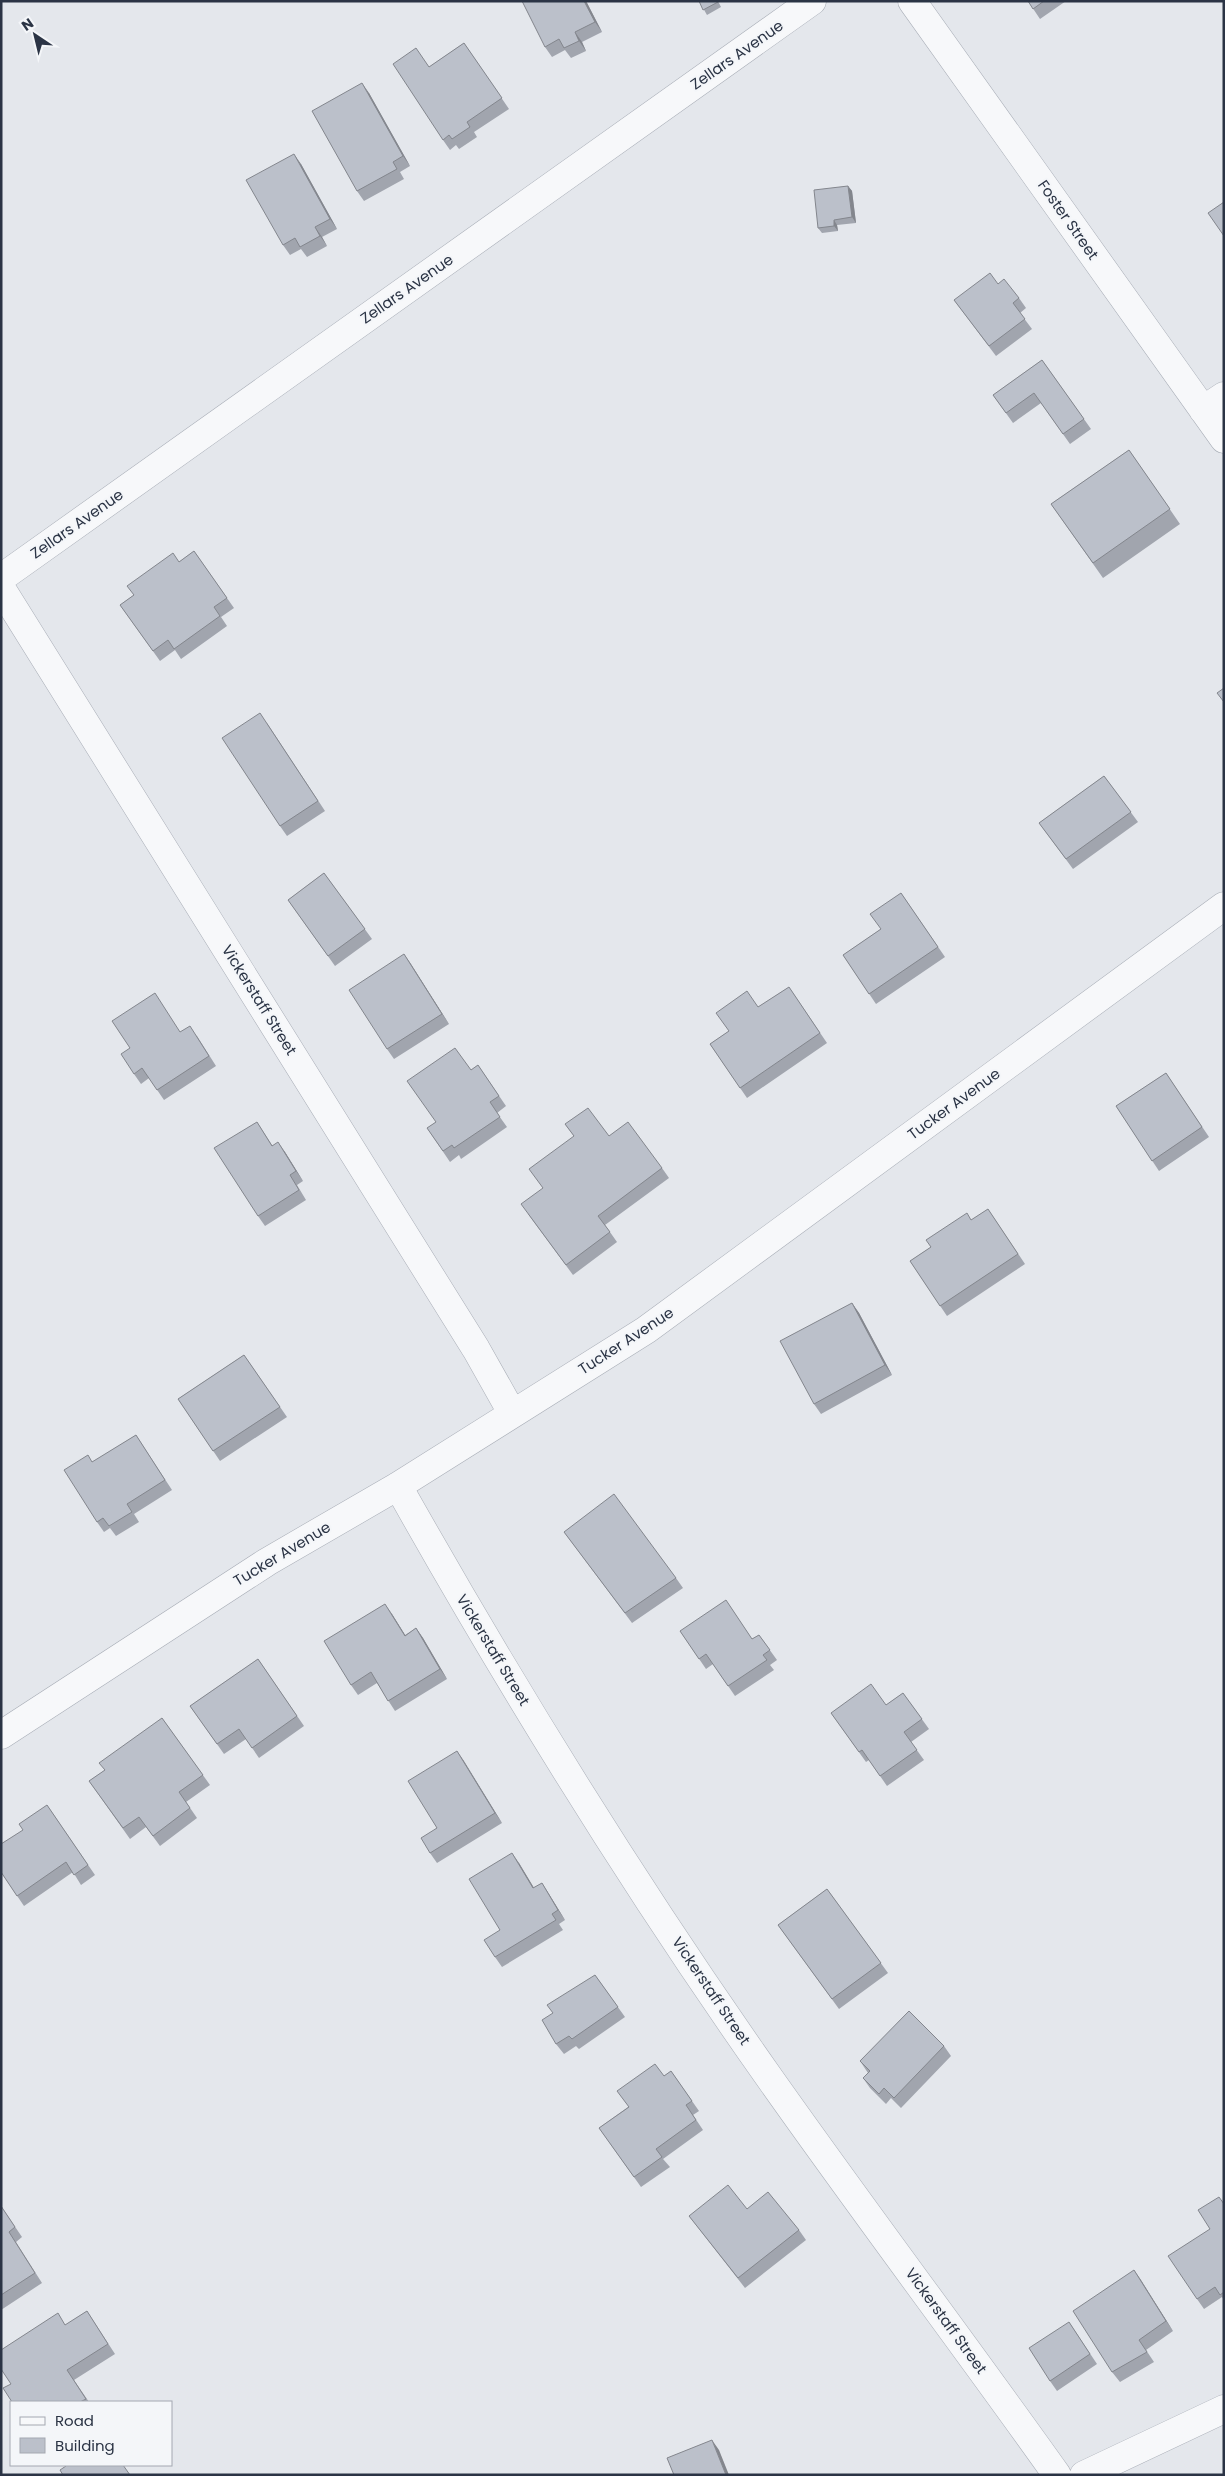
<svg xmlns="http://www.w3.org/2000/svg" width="1225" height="2476" font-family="Poppins,sans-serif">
  <rect width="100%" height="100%" fill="#e4e7ec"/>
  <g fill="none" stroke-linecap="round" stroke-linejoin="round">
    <g stroke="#a9aeb7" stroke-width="29">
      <path id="minor" d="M912,1l312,438
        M1203,410l21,-14
        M1,578l811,-577
        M1,588l475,761 36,64
        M398,1486c113,201 235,398 368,587 95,135 195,267 291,402
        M1,1735l266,-173 131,-76 248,-156 578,-424
        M1084,2475l140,-66"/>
    </g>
    <use href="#minor" stroke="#f7f8fa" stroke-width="28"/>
  </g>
  <path fill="#a1a5ae" d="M586,1l16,31 -20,10 4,9 -15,7 -6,-8 -13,7 -7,-10z
    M699,1h19l3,6 -14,8z
    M1028,1h38l-26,18z
    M464,43l45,66 -35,23 3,5 -18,12 -3,-4 -6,5 -7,-10 -14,-73z
    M369,93l41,73 -10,6 4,7 -40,22 -7,-10z
    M301,164l36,65 -15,8 5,9 -20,11 -6,-8 -11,6 -7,-10z
    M848,186l4,5 4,32 -19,2 1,6 -16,2 -4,-5z
    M998,284l21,14 7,10 -6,5 12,16 -36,27 -42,-56z
    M1042,360l49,69 -21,15 -29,-41 -28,20 -20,-28z
    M1129,450l51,74 -77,54 -52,-74z
    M194,551l40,57 -13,9 6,9 -46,33 -6,-9 -15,11 -40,-56z
    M267,723l58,88 -38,25 -7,-10z
    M1104,776l34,46 -65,47 -34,-46z
    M324,873l48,66 -37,27 -47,-66z
    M901,893l44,64 -69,47 -33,-49 38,-26z
    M404,954l45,70 -55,35 -7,-10z
    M789,987l38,56 -80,55 -37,-54 19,-13 29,-24z
    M181,1032l16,4 19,30 -52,34 -15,-22 -8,6 -7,-10z
    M478,1065l28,41 -9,7 10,14 -46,32 -2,-4 -9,7 -23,-34 9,-6 35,-52z
    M1166,1073l43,64 -50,34 -43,-65z
    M257,1122l15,23 13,7 18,29 -6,4 9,15 -41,26 -7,-10z
    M565,1124l44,12 53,32 7,10 -64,47 12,17 -44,33 -45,-61 46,-78z
    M988,1209l37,55 -78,52 -37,-55z
    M852,1303l7,10 33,62 -71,39 -7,-10z
    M244,1355l43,62 -67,44 -42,-62z
    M136,1435l36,55 -38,24 5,8 -23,14 -6,-8 -6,4 -7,-10 -4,-60z
    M564,1532l112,46 7,10 -51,35z
    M392,1614l13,21 11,-7 7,10 24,41 -52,32 -18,-28 -19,12 -7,-10z
    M680,1631l72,8 7,-4 18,25 -7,5 4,5 -39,26 -22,-32 -7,5z
    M258,1659l46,67 -45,32 -13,-19 -22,15 -34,-48z
    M903,1693l26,36 -18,13 13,18 -37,26 -18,-26 -3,2 -35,-49 55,-8z
    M162,1718l48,67 -24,17 11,16 -37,28 -14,-19 -16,12 -41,-58 16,-11z
    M457,1751l45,72 -65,40 -7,-10z
    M47,1805l48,70 -14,10 -8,-13 -49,34 -23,-34 22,-42z
    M519,1863l15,25 8,-5 23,37 -6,4 4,6 -61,37 -7,-10 5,-27z
    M827,1889l61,84 -49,36 -61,-84z
    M595,1975l30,42 -46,32 -3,-3 -12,8 -8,-10 -3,-31z
    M944,2046l7,10 -50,52 -10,-10 -5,6 -16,-16 -7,-10 5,-5 -8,-12z
    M671,2071l28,40 -6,4 10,15 -40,29 7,8 -29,20 -42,-59 29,-21 36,-31z
    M1224,2203v97l-2,-3 -18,12 -7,-10 13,-70z
    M1,2206l21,31 -6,5 26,41 -41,27z
    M747,2209l52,21 7,10 -61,48 -56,-72z
    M1134,2270l39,61 -27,19 8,12 -34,20 -8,-10z
    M87,2311l28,43 -41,26 15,22h-77l-1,-18 55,-59z
    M1069,2322l28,42 -40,27 -7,-10z"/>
  <path fill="#83868d" d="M584,1h2l16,31 -7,-10z
    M575,32l7,10 4,9 -7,-10z
    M362,83l7,10 41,73 -7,-10z
    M294,154l7,10 36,65 -7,-10z
    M848,186l4,5 4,32 -4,-6z
    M834,220l3,5 1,6 -4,-5z
    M315,227l7,10 5,9 -7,-10z
    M404,954l7,10 38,60 -7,-10z
    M278,1142l7,10 18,29 -7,-10z
    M852,1303l7,10 33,62 -7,-10z
    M385,1604l7,10 20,32 -7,-10z
    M416,1628l7,10 24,41 -7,-10z
    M457,1751l7,10 38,62 -7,-10z
    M512,1853l7,10 21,35 -7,-10z
    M542,1883l7,11 16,26 -7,-10z
    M1134,2270l7,10 32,51 -7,-10z
    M712,2440l7,10 10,25h-3z"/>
  <path fill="#bbc0ca" stroke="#83868d" d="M522,1h62l11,21 -20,10 4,9 -15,7 -5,-9 -14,8z
    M699,1h18l1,1 -15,8z
    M1028,1h16l-11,8z
    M464,43l38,55 -35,24 3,5 -18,12 -3,-4 -6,5 -50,-76 23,-16 13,19z
    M362,83l41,73 -10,6 4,7 -40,22 -45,-80z
    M294,154l36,65 -15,8 5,9 -20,11 -5,-9 -12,7 -37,-65z
    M848,186l4,31 -18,3v6l-16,2 -4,-38z
    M1224,202v34l-16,-23z
    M990,273l8,11 6,-5 15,19 -6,5 12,16 -36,27 -35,-46z
    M1042,360l42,59 -21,15 -29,-41 -28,20 -13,-18z
    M1129,450l41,59 -77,54 -42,-59z
    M194,551l33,47 -13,9 6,9 -46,33 -6,-9 -15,11 -33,-46 14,-10 -7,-9 46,-33 6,9z
    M1224,688v14l-7,-9z
    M260,713l58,88 -38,25 -58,-88z
    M1104,776l27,36 -65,47 -27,-36z
    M324,873l41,56 -37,27 -40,-56z
    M901,893l37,54 -69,47 -26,-39 38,-26 -11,-15z
    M404,954l38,60 -55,35 -38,-59z
    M789,987l31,46 -80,55 -30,-44 19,-13 -13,-18 31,-22 11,16z
    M155,993l25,39 10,-6 19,30 -52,34 -15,-22 -8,6 -13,-20 9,-6 -18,-27z
    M455,1048l16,22 7,-5 21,31 -9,6 10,15 -46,31 -2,-3 -9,6 -16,-23 9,-6 -29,-41z
    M1166,1073l36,54 -50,34 -36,-55z
    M588,1108l21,28 19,-14 34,46 -64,48 12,16 -44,33 -45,-61 22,-16 -14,-19 45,-33 -9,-12z
    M257,1122l15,24 6,-4 18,29 -6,4 9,15 -41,26 -44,-68z
    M988,1209l30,45 -78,52 -30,-45 21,-14 -5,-7 41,-27 4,7z
    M852,1303l33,62 -71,39 -34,-63z
    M244,1355l36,52 -67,44 -35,-52z
    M136,1435l29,45 -38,24 5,8 -23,14 -6,-8 -6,4 -33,-52 24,-15 4,7z
    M614,1494l62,84 -51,35 -61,-81z
    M726,1600l26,39 7,-4 11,15 -7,5 4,5 -39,26 -22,-32 -7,5 -19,-28z
    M385,1604l20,32 11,-8 24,41 -52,32 -17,-29 -20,13 -27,-44z
    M258,1659l39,57 -45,32 -13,-19 -22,15 -27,-38z
    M871,1684l15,21 17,-12 19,26 -18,13 13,18 -37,26 -18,-26 -3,2 -28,-39z
    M162,1718l41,57 -24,17 11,16 -37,28 -14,-19 -16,11 -34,-47 16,-11 -6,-7z
    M457,1751l38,62 -65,40 -9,-15 16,-10 -29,-47z
    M47,1805l41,60 -14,10 -8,-13 -49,34 -16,-24v-28l22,-14 -4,-6z
    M512,1853l21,35 9,-5 16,27 -6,4 4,6 -61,37 -11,-17 16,-10 -31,-51z
    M827,1889l54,74 -49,36 -54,-74z
    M595,1975l23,32 -46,32 -3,-3 -13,8 -14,-24 11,-7 -6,-8z
    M909,2011l35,35 -50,52 -10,-10 -5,6 -16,-16 7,-7 -10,-10z
    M655,2064l9,12 7,-5 21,30 -6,4 10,15 -40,29 6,8 -28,20 -35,-49 30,-21 -12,-16z
    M728,2185l19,24 21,-17 31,38 -61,48 -49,-62z
    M1219,2197l5,7v88l-4,3 -5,-8 -18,12 -29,-43 42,-27 -12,-19z
    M1,2206l14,21 -6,5 26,41 -34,22z
    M1134,2270l32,51 -27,19 8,12 -35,20 -39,-61z
    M87,2311l21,33 -41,26 19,29 -6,3h-68l-9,-14 8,-4 -10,-15v-19l57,-37 7,12z
    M1069,2322l21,32 -40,27 -21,-33z
    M712,2440l14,35h-52l-7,-17z
    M65,2465h58l7,10h-67l-3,-5 6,-4z"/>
  <g text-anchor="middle" stroke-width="4" stroke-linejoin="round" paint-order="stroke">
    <g font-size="15" fill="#2b3445" stroke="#f4f6f9">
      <text transform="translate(737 55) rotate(-35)" y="5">Zellars Avenue</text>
      <text transform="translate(1068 220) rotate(55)" y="5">Foster Street</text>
      <text transform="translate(407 289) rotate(-35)" y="5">Zellars Avenue</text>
      <text transform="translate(77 524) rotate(-35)" y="5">Zellars Avenue</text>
      <text transform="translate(259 1000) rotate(58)" y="5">Vickerstaff Street</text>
      <text transform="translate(954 1104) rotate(-36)" y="5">Tucker Avenue</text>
      <text transform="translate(626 1341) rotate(-33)" y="5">Tucker Avenue</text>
      <text transform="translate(282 1554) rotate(-31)" y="5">Tucker Avenue</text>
      <text transform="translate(493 1650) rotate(59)" y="5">Vickerstaff Street</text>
      <text transform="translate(711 1991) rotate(56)" y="5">Vickerstaff Street</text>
      <text transform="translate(946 2321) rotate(54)" y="5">Vickerstaff Street</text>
    </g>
  </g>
  <rect width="1225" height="2476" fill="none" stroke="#2b3445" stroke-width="5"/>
  <rect x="10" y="2401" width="162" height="65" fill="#f4f6f9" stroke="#a4a8b1"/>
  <rect x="20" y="2417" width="25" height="8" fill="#f7f8fa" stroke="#a4a8b1"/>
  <text x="55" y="2426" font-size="15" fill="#2b3445">Road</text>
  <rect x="20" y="2438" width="25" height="15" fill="#bbc0ca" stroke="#a4a8b1"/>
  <text x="55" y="2451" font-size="15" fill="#2b3445">Building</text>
  <g transform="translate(35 35) rotate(325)" stroke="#f4f6f9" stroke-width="4" paint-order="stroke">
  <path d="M0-4L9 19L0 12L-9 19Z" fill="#2b3445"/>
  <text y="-8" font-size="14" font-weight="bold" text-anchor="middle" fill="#2b3445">N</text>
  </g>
</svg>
